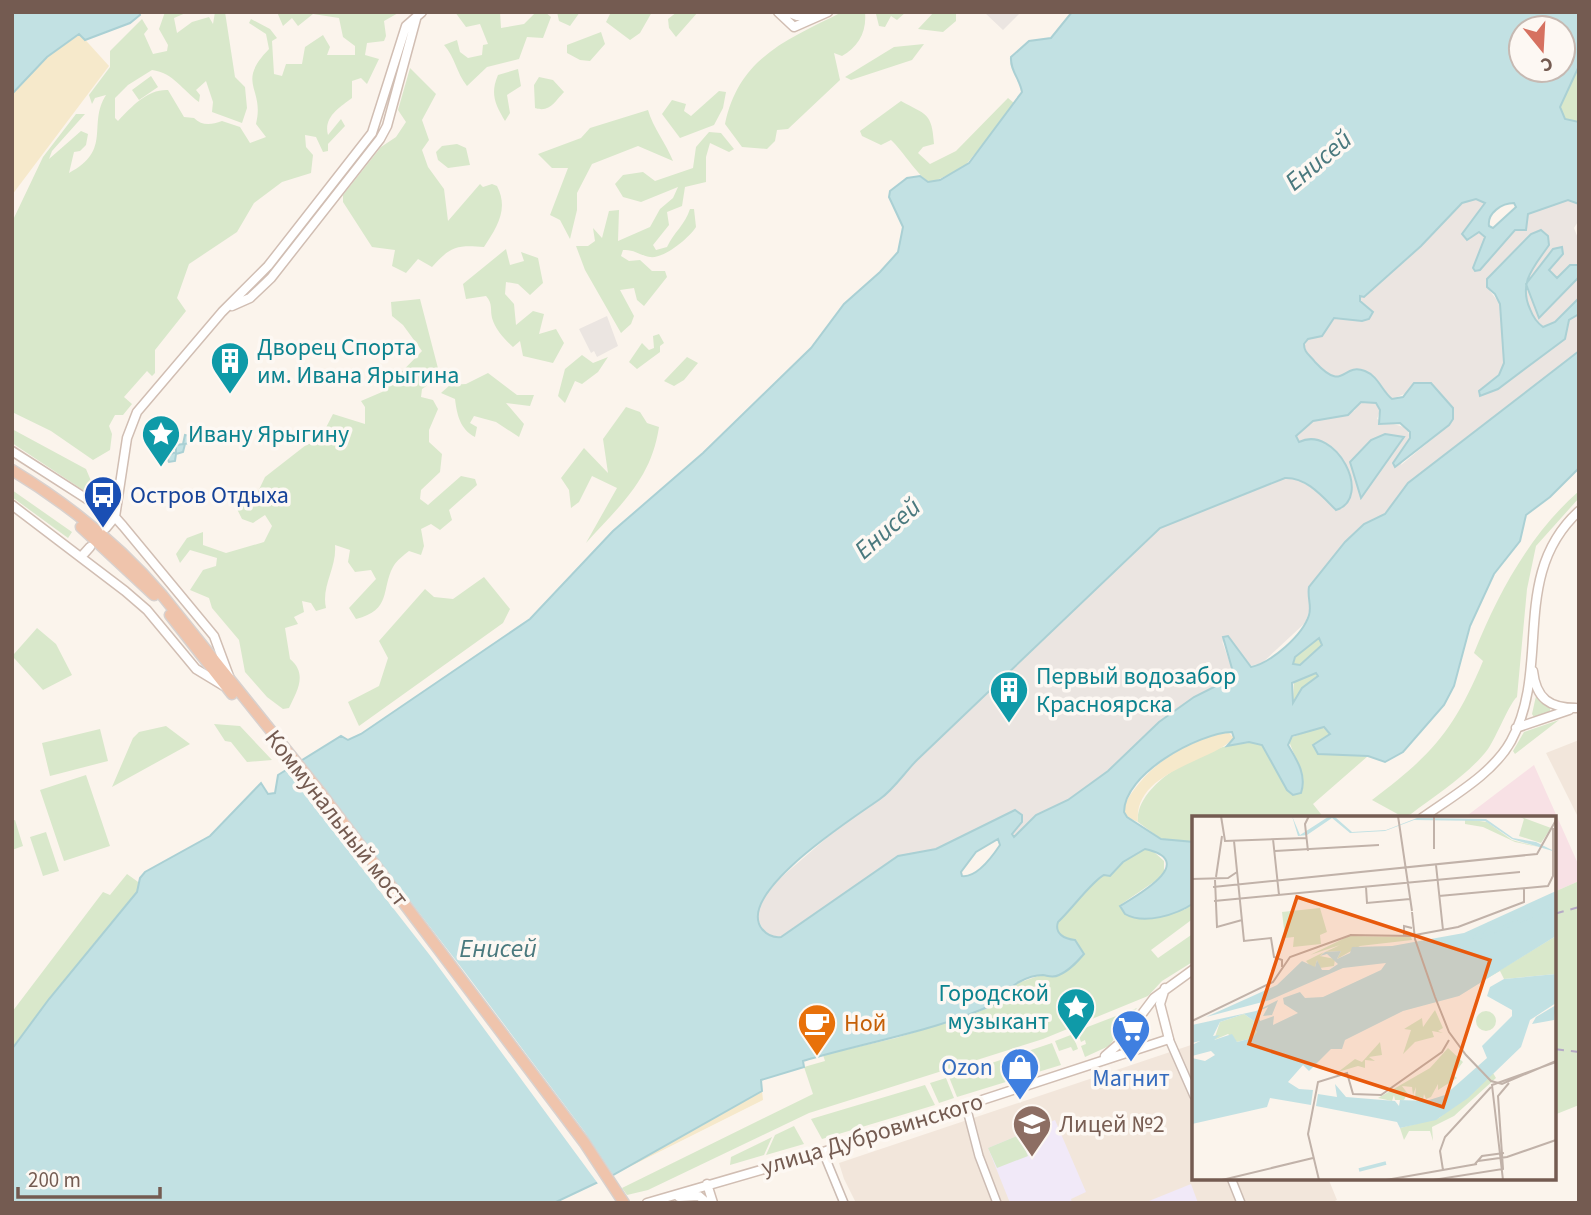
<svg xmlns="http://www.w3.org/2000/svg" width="1591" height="1215" font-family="'Source Sans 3',sans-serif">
  <rect width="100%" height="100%" fill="#fbf4ec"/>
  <path fill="#f2e6db" d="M1579,740v79l-33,-66z
    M1194,1044v134h134l9,22 -7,3h-474l-12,-24 -5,-16z"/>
  <path fill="#ebe5e1" d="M984,12h37l-18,18z
    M1476,199l8,2 1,6 -23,27 17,-2 6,5 -12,31 2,3 5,-1 35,-40h11l2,-16 40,-14 11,4v16l-5,8 5,13v24h-9l-13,13 -8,-8 14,-16 -1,-7 -36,37 13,33 39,-39 1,-12v32l-24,24 -8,5 -7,-1 -6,-7 -10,-26 3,-17 22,-31 -13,-13 -49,47 3,12 10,13 4,59 -2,8 -24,23 41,-22 46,-33 4,-19 10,-6v37l-171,132 -23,31 -12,5 -28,23 -36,45 1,22 -5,14 -44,41 -14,2 -25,-25 11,31 -1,6 -38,19 -35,25 -51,49 -40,29 -32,15 -22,22 -2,-3 7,-7 -4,-17 -79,39 -38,8 -118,80 -6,1 -11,-8 -6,-13v-8l13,-22 75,-65 39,-26 33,-36 243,-232 125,-50 11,1 22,12 17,19 2,-59 -15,-10 -23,1 -3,-6 17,-15 41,-10 7,-9 12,-2 7,11 -3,8 30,9 3,10 -9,27 48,-40 4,-17 -22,-25 -39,16 -19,-22 -23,-5 -17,6 -5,-3 -25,-26 5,-10 11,-2 15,-19 28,3 11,-9 -13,-11 -1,-5 21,-13 41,-37 31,-35 10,-8z
    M607,316l11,30 -21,11 -3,-6 -3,2 -12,-24z"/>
  <path fill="#f1e9f8" d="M1055,1120l31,72 -15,7 1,4h-62l-22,-55z
    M1191,1184l7,19h-54z"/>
  <path fill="#f8e1e5" d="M1534,765l45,101v15l-25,11v-74h-90z"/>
  <path fill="#d9e8cb" d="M165,12h23l-14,6 3,15 15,-11 17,-5 4,7 2,-12h10l10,65 10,10 2,21 -5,15 -30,-11 1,-10 -7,-21 -10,9 4,5 -1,7c-17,-12 -25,-29 -47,-32l-24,15 -13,13v20l3,3c14,-15 30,-32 50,-31l16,27 10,1c8,8 17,7 28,3l18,6 10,16 16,-6 -10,-13c9,-37 -21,-40 13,-75l-3,-15 -17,-11 2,-4 19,10 7,9 -5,3 2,33 8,2 4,-12h16l3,-17 18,-12 7,12 -3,8h28v-9l-12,-9 -4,-19 -26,-4 -15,12 -6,-8 -9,8 -6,-14h123l-16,9 2,15 -2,5 -17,2 -2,12 14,4 -12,25 -6,-6 -9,3v17c-12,9 -29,19 -24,37l13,-16 4,7 -17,18v7l-5,1 -7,-15 -11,-2 1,12 7,8 -2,18 -29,9 -28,21 -17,29 -48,32 -12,34 9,13 -31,39v23l-3,3 -5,-5 -23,26 8,7 -9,11h-8l-6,11 3,8 -2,16 -17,10 -42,-29 -39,-19v-190l31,-65 33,-43h9l-33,37 -3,8 32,-28 7,3 -2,11 -6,6 -6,1 -5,21c44,-23 18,-48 37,-78l-11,3 -3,6 -3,-9 21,-28v-16l32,-32 6,10 -4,5 9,20 14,-3 1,-6 -9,-16z
    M455,12h45l1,16 23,-4 12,-12h9l6,5 -8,21 -16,-1 -8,22 -32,8 -20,19c-11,-14 -12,-29 -23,-41l13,-5 3,12 8,6 14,-3 1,-10 5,-1 -8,-20 -14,3z
    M557,12h23l-10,14 -11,-5z
    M611,12h41l-12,21 -10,7 -24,-18z
    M677,12h21l-22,25 -7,-9 -1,-9z
    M842,12h23c2,20 -7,35 -23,44l-8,-3 6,27 -52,49 -11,1 -2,11 -8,8 -25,-2 -17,-23c14,-67 62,-84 117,-112z
    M878,12h28l-9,8 -6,-4 -6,11 -6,-1 -3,-12z
    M934,12h22v9l-13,11 -25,-3z
    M601,32l4,12 -15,17 -10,-1 -13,-7v-8z
    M924,44l-12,16 -61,20 -6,-3 49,-30z
    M1579,66v56l-14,-3 -5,-12z
    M410,68l26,26 -14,26 7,20 -7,10 6,17 16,22 4,32 32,-37 3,3 9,-3 5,2c12,23 0,41 -13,61 -27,-2 -33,-1 -52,20l-14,-8 -12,14 -14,-7 3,-16 -23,-3 -29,-45v-7l38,-48 15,-10 10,-15 -8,-12z
    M518,69l3,17 -14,9 3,18 -5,8c-10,-17 -15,-27 -7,-46z
    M151,76l7,11 -19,13 -7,-10z
    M539,77l14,3 11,12c-9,9 -14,21 -29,16l-1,-23z
    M719,91l7,1 -3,16 -9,17 -34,13 -18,-24 10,-14 14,4 -2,7 7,5z
    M1008,98l6,5 -3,7 -47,57 -33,16c-11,-4 -28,-32 -40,-43l-10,5 -19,-9 -2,-5 41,-30c25,14 31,11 33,43l-11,3 -5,6 12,11 26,-13z
    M648,110c5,18 18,33 25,51l-35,-15 -46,18 -15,29v17l-7,29 -10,-19 -10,-5 18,-47h-16l-14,-14 43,-16 9,-10z
    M709,132l12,1 13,16 -5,3 -19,-9 -4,14v25l-21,5 -3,19 -15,6 2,13 -16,20 3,5 11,-3c7,-15 18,-22 23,-38h4l2,18c-7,11 -32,32 -46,30 -11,-2 -16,-8 -27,-7l-2,6 8,5 11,-1 12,11h13l2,6 -23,29 -7,-6 -3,-12 -14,2 14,26 -3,8 -10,9 -36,-63 -9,-24h12l7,-5 -2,-13 9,10 7,-27 10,-1 -1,31 32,-14 10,-18 13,-11 5,-11 -37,15 -18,-5 -8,-13 8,-9 20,-3 12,9 38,-13 3,-21z
    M457,144l9,4 4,17 -22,3 -10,-8 -2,-8 6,-6z
    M506,249l4,16 14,-4 -3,-9 17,6 5,25 -13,12 -12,-11 -12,-2 -1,12 9,10 2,21 17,-14 11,3 -5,20 17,-5 8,14 -11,20 -30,-7 -3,-15 -7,6c-8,-7 -18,-18 -21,-29 -2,-9 1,-14 -6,-22l-20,3 -3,-15z
    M420,299l20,77 -9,1 1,5 -10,7 -1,8 12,3 5,9 -9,21v12l13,12 -2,18 -19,18 -1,9 8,6 33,-29 14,3 2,6 -28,25 3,10 -12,10 -9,-6 -10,5 3,17 -3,9 -12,-4c-5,4 -13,10 -16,16 -12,22 -1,43 -37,52l-7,-11 27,-29 -5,-9 -16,2 -7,-10 2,-12 -15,-5c2,23 -14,41 -9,63l-10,3 -5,-8 -9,-2 2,11 -10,5 4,7 -13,4 5,31c18,15 7,32 -1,49l-6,1 -16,-12 -22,-25 -6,-32 -27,-32 -3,-10 -19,-8 13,-20 13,-4 1,-8 -27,-8 -10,13 -4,-9 11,-16 16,-6v13l23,8 38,-11 8,-16 -7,-11 -12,8 -11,-4 -7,-14 20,-7 10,-21 41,-32 13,-4 14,-27 32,10v-17l-4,-6 21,-9 40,-41 -19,-26 -11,-9 -1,-14z
    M659,334l5,9 -4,3v6l-23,17 -8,-7 13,-19 7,7 5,-2 -1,-12z
    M582,355l11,8 15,-6 -10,15 -16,12 -7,-3 -10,22 -7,-7 7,-27z
    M687,357l11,6 -14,17 -10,6 -10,-5z
    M488,373l29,22h17l-4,11 -24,-3 18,21 -5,13 -23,-15 -22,-6 -4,7 7,4 -2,10c-15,-8 -18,-22 -20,-38l-14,-6 9,-8 16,-1z
    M626,407l14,5 7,11 12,4c-8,53 -39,78 -73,116l31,-55 -25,-12 -13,26 -8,6 -2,-18 -8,-12 23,-30 24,25 -5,-34z
    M12,429l74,40 11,26 -5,1 -80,-53z
    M12,490l60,42 -4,6 -56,-41z
    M1579,491v7l-43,48 -9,43 -10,108c-7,5 -21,41 -29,52 -20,26 -51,45 -77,65l-8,3 -31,-17c60,-45 82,-70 111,-139l-9,-8c24,-60 56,-119 105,-162z
    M484,577l26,32 -7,14 -144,103 -11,-24 31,-16 9,-28 -9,-17 46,-52 9,8 19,2z
    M37,628l19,16 16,31 -29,15 -29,-32v-4z
    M1319,638l3,7 -22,20 -7,-1 2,-7z
    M1317,673l1,3 -16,12 -9,15 1,-21z
    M1536,696l14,12v3l-16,6 -2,-3z
    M1559,720l-44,34 -2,-3 11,-19z
    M214,724l26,2 32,34 -25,2 -16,-20 -6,-1z
    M166,726l24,18 -78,43 21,-49 6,-6z
    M1321,726l9,8 -17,11 9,9 46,2 -55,48 11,14h-130v24l-33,-3 -23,-17c-5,-42 88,-89 124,-77l12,21 29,10 -15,-37z
    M100,729l8,32 -58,15 -8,-33z
    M86,775l24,71 -46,15 -24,-71z
    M15,820l8,26 -11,4v-29z
    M46,832l13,39 -16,5 -13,-39z
    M1145,849l8,2 11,10v14l-44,30 64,5 10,-7v15l-43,32 7,8 36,-25v28l-32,20 -14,15 -105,43 -234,74 -161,77 -21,5 -5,-7 191,-94 -9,-27 21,-6 -2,-6 73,-17 78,-24 29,-14 4,-10 11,-7 23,-8 14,2 18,-11 11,-12 -26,-22v-11c12,-10 35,-41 46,-46l6,1 13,-14z
    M127,874l14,10 -4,8 -88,107 -37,50v-37l91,-120 7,3z
    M1579,881v224l-25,10v-223z
    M1137,1008l-28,38 -24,11 -4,-11 5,-2 -1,-4 -4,2 -4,-11z
    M1076,1033l-2,5 4,11 -5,2 -2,-4 -12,4 -4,-10z
    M1052,1043l9,22 -104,32 -8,-20z
    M946,1078l8,20 -15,5 -9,-20z
    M925,1085l10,20 -113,34 -11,-20z
    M794,1126l10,18 -38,11 9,-20z
    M1019,1135l9,21 -31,12 -9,-20z
    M772,1137l-8,18 -34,10 1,-8z"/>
  <path fill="#f6e9cb" d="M80,34l29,32 -97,129v-101l35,-37z
    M1228,732l6,6c-22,24 -101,33 -96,84l-12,-5 -3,-10c23,-42 60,-65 105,-75z
    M762,1091l1,9 -150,75z"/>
  <path fill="#c2e1e3" stroke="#aad0d4" stroke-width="2" fill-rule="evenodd" d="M12,12h127l1,3 -10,8 -45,17 -6,-6 -32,23 -35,37z
    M1072,12h507v54l-19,41 5,12 14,3v82l-11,-4 -40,14 -2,16h-11l-35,40 -5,1 -2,-3 12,-31 -6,-5 -12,8 -5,-6 23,-31 -9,-4 -14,4 -41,43 -57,51 -4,-1v5l13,11 -4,7 -7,2 -28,-3 -12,18 -14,3 -4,5c0,9 6,11 11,18 30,32 26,0 50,9 13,5 17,20 27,28l11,-2 11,-14h17l22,25v11l-4,6 -54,42 -2,-4 17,-25v-6l-10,-9 -21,1 1,-14 -4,-7 -15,-1 -13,13 -35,6 -17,15 3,6c37,-18 75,56 37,68 -14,-14 -30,-33 -51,-32l-125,50 -243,232c-12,12 -23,29 -37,39 -25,18 -146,94 -118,130 5,6 11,9 19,8l117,-81 38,-7 79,-39 7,5v7l-10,12 2,3 22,-22 32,-15 40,-29 51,-49 35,-25 38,-19 1,-6 -10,-35 5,-1 23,31c20,-4 52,-32 58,-52 3,-9 -2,-18 0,-28l36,-45 19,-18 21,-10 23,-31 171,-132v117l-29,29 -24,18 -6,26 -26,33 -24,52 -16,60 -10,19 -41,47 -18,10 -17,-6 -50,-2 -5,-9 17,-11 -6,-7 -32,9 -4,9c9,15 19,30 13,48l-8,2 -6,-5 -25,-45 -13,-3 -22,4 7,-8 -2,-6c-34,1 -108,42 -108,80l3,5 34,22 33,3v61c-18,12 -50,22 -69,11l-5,-8c18,-11 79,-45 25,-57l-22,13 -13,14 -6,-1c-11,5 -33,35 -46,47 -4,12 7,17 17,18l9,14c-7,8 -15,17 -25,21 -6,3 -10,1 -16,0 -13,0 -39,11 -40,25 -64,31 -133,41 -200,61l1,6 -43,13 1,11 -149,84 -59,28h-542v-154l37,-50 88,-107 3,-14 5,-6 65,-36 51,-53 7,11 7,-1 3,-18 63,-39 7,4 13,-6 169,-115 83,-88 90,-78 108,-105 33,-44 36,-32 18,-20 5,-25 -14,-30 1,-6 17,-13 13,-2 8,6 12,-2 29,-17 53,-71c-2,-13 -12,-21 -11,-35l18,-16 22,-3zM1521,28h42v42h-42zM1514,203l2,4 -23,21 -4,-2c-2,-13 13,-23 25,-23zM1319,638l3,7 -22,20 -7,-1 2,-7zM1316,673l2,3 -16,12 -9,15 -1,-20zM998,839l2,6c-8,12 -23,33 -38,31l-1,-4 15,-20z
    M1541,230l7,6 1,9c-15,22 -31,37 -19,64 3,8 6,13 13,18l12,-5 24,-24v16l-10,6 -4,19 -67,50 -18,7 -1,-5 20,-16 5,-12 -4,-59 -5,-10 -8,-7v-8l44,-45z
    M1562,247l1,7 -14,16 8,8 13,-13h9l-1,13 -39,40 -13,-34 27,-35z
    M1385,434l19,3 -43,61 -11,-36 21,-22z
    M185,435l6,1 1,6 -7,2 -2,8 -7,2 -1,7 -6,1 -3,-6 10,-4v-7l7,-1z"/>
  <path fill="#fbf4ec" d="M298,756l166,215 120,160 31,47 -16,7 -167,-227 -149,-191z"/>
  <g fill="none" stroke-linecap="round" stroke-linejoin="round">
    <g stroke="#ccbcb3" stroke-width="10">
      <path id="tertiary" d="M1169,1039l25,57
        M966,1106l13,50 18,47
        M823,1152l21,51
        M1231,1178l10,25"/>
    </g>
    <g stroke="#d1beb3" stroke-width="11">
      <path id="secondary" d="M778,12l16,15 34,-15
        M787,12l10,4h19
        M232,306l18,-8 21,-20 109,-139 7,-13 29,-107
        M12,451l103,66 8,9 91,110 16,43
        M12,505l113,86 22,19 49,59 28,17
        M106,528l9,-11 12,-79 10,-26 85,-100 46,-46 104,-133 34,-107 16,-14
        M81,557l9,-10
        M1533,671c3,28 17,37 43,37
        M1516,728l53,-18
        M1422,818c29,-21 71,-44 89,-77 41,-75 -2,-166 68,-230
        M1105,1056l15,-13 34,-45 40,-29
        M707,1184l6,19
        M679,1197l20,-1 8,7
        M647,1203l176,-51 346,-113 -9,-35 5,-16"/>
    </g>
    <g stroke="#d8d1ce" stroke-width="13">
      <path id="trunk" d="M12,470c56,34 108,76 150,125l158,197 264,350 40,61
        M81,527l73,68
        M170,615l62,79"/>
    </g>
    <use href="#tertiary" stroke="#fff" stroke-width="7"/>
    <use href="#secondary" stroke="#fff" stroke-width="8"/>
    <use href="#trunk" stroke="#efc4ac" stroke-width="10"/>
    <path stroke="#b6aac5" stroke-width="2" stroke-dasharray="10 7" stroke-linecap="butt" d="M1554,914l25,-7
      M1554,1049l25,3"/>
  </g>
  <defs>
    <g id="building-pin" transform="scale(2.0125)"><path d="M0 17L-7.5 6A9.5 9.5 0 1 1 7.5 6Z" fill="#0f9aa8" stroke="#fdf8f3"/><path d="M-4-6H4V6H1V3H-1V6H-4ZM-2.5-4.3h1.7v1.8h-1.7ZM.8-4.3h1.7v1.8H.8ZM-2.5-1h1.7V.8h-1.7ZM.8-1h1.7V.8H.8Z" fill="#fff"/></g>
    <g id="sight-pin" transform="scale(2.0125)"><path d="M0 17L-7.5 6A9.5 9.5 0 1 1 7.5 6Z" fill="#0f9aa8" stroke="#fdf8f3"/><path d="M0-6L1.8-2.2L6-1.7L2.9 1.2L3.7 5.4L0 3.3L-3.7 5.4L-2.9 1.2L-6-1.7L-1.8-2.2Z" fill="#fff"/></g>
    <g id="bus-pin" transform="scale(2.0125)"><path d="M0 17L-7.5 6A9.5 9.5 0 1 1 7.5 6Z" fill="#1a4fb4" stroke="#fdf8f3"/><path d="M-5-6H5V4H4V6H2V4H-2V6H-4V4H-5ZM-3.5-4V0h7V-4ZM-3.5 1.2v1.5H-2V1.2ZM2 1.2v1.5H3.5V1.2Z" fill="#fff"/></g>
    <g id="cafe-pin" transform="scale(2.0125)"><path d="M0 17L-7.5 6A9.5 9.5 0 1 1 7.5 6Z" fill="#e8710a" stroke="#fdf8f3"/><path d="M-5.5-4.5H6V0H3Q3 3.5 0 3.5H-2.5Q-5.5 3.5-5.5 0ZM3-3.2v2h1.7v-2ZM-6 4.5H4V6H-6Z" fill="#fff"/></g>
    <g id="supermarket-pin" transform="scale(2.0125)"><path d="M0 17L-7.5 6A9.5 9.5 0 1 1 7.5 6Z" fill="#3f7fe0" stroke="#fdf8f3"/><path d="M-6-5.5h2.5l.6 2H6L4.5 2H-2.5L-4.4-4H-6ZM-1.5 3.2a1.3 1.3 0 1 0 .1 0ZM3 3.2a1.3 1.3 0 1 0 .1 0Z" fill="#fff"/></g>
    <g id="shop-pin" transform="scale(2.0125)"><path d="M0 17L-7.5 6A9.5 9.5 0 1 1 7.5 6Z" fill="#3f7fe0" stroke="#fdf8f3"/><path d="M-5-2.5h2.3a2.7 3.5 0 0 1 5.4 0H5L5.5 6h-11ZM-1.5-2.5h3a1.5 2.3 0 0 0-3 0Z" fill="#fff"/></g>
    <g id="school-pin" transform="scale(2.0125)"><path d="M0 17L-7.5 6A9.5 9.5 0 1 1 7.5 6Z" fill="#8d6e63" stroke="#fdf8f3"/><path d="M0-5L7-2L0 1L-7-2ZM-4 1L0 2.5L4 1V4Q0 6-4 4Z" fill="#fff"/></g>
  </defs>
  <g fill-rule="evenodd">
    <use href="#building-pin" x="230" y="361"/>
    <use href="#sight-pin" x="161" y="434"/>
    <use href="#bus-pin" x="103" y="495"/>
    <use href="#building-pin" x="1009" y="690"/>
    <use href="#sight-pin" x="1076" y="1007"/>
    <use href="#cafe-pin" x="817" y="1023"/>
    <use href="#supermarket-pin" x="1131" y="1029"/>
    <use href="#shop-pin" x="1020" y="1067"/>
    <use href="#school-pin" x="1032" y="1124"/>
  </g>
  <g text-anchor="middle" stroke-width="7" stroke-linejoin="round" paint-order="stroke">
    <g font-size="24" fill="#0d838f" stroke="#fdf8f3" text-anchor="start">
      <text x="257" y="355">Дворец Спорта<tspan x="257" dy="28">им. Ивана Ярыгина</tspan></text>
      <text x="188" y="442">Ивану Ярыгину</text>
      <text x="1036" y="684">Первый водозабор<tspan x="1036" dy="28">Красноярска</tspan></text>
      <text x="1049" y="1001" text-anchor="end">Городской<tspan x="1049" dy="28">музыкант</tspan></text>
    </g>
    <g font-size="24" fill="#164399" stroke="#fdf8f3" text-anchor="start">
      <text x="130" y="503">Остров Отдыха</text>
    </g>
    <g font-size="24" fill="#745b51" stroke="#fdf8f3">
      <text transform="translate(337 818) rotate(52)" y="8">Коммунальный мост</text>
      <text transform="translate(872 1134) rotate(-17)" y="8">улица Дубровинского</text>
    </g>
    <g font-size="24" fill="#c56008" stroke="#fdf8f3" text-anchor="start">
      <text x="844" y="1031">Ной</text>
    </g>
    <g font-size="24" fill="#366cbe" stroke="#fdf8f3" text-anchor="end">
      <text x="993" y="1075">Ozon</text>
      <text x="1131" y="1086" text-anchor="middle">Магнит</text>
    </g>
    <g font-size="24" fill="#785e54" stroke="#fdf8f3" text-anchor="start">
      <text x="1059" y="1132">Лицей №2</text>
    </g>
    <g font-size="26" font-style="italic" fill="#4a797e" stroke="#fdf8f3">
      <text transform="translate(1318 160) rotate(-40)" y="9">Енисей</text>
      <text transform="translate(887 528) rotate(-41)" y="9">Енисей</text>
      <text x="498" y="957">Енисей</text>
    </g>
  </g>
  <g transform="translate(1192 816)">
    <rect width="364" height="364" fill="#fbf4ec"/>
    <path d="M327,0l32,12 -10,15 -22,-7 5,-17zM273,3l22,3 25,18 27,7 -24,-5 -32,-15 -18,-3zM128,92l7,24 -7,3 1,9 -28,3 1,-10 -9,1 -3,-26zM157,120l62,1 1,3 -52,6 -23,13 4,-8 -16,1 15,-7 -30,10zM364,120v38l-52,5 -4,-8 -40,23zM132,136l-4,4 15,3 -1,7 -14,2 -3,-8 -2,7h-4l-5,-6zM243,194l8,18 -5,3 5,2 -11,-2 2,6 -19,5 -12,12 8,-24 -7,-1 18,-11 1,9zM284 205a10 10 0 1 1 20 0a10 10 0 1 1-20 0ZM52,198l10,7 -2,6 5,5 -5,6 -15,4 -9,-8 -14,6 6,-18zM188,226l2,13 -13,2 6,4 -10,-1v8l-7,-2 -20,6 17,-13 7,3zM256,232l15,14 -10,13 4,3 -19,12v-6l-7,13 -5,2 -2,-5 -1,6h-5l4,-3 -7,1 1,-11 -3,8 -1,-8 -10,-1 9,12 -4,-4 -3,6h-9l-1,-5 -2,6 -14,-3 52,-30zM301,257l3,5 -42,38 -22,11 1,14 -3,-10h-21l-5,9 -4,-12 39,-10z" fill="#d9e8cb"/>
    <path d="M100,0l8,19 28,-18h7l17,15 34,-2 31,-12 69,1 27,19 23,4 20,10 -44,-13 -27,-18 -71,-1 -29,11 -35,2 -18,-15 -25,17 -9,1zM364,75v45l-97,60 -56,15 -58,29 -3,9h-11l-22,22 -6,-6 -15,17 11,7 14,1 -2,15 -41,-7 -3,9 -75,17v-66l13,3 10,-6 -4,-4 -19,5v-11l8,-4 -8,2v-18l64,-14 22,-11 -6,15 -9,1 5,-9 -9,4 1,10 14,-5 -1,9 25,-12 -14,-9 -1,-6 17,-6 5,6 18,-1 58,-27 5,-7 -43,5 -73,32 -64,17 71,-32 25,-24 13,6 2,-7 5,10h7l9,-6 -11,-10 -7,2 5,-4 16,-1 -4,8 13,-6 2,-6 40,-1 72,-13zM52,198l10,7 -2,6 5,5 -5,6 -15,4 -5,-8 -18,6 6,-5 -7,1 7,-14zM364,158v29l-26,17 -9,27 -53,51 -32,22 -36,8 -3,-6 -81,-16 2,-12 19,3 -2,-13 11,13 49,4 4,5 1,-6 26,1 19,-6 42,-37 -5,-12 30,-30v-6l-25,-14 3,-9 14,-8zM364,189l-2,15 -22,4 4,-7z" fill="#c2e1e3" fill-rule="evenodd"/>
    <path fill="none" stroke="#c2e1e3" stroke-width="3.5" d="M282,123l16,-16M281,124l83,-34M167,354l27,-7"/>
    <path fill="none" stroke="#c1b2a9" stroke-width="2" d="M29,0l4,25 81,-3M206,0l14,95M242,0v33M81,23l6,56M42,25l10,100 27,-3 3,19 8,3v7M83,35l104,-6M116,35l-3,-27 4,-8M244,49l7,65M24,61l6,-41M0,63l36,-1 9,-6M23,64l2,47 25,-7M21,71l324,-33 19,-34M174,71l1,16 43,-4M247,80l109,-10 5,-10v-48M22,85l306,-29M220,96l3,27 20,58 14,35 17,23 25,26 11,3 54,-23M158,119l63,1M217,119l-5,-1v-8l8,2M223,119l43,-8 66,-25v-13M0,205l81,-39 17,-25 61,-22M286,345l29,-4 49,-17M283,348l7,-8 22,-3M251,354l-3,-19 5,-14 46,-50M30,364l91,-22M127,364l-11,-46 10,-52 29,-9 6,21 28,1 61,-43 7,-12M194,364l91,-16M241,364l70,-11 -5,-73 11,-13M311,364l-11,-95 64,-23"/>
    <path fill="#e8590c" fill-opacity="0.15" stroke="#e8590c" stroke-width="3.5" d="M105,81l193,63 -47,147 -194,-63z"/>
    <rect width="364" height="364" fill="none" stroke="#745b51" stroke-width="3.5"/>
  </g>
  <rect width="1591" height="1215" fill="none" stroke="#745b51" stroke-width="28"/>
  <g transform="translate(1542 49) rotate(162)"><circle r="33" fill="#fdf8f3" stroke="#c6b9b2" stroke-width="2"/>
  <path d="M0-5L12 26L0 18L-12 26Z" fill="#d67160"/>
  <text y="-10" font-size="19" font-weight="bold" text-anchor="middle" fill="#745b51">С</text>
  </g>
  <path d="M18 1187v10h142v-10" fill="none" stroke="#745b51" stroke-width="3.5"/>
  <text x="28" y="1187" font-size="21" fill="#745b51" stroke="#fdf8f3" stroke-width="5" paint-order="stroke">200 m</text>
</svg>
